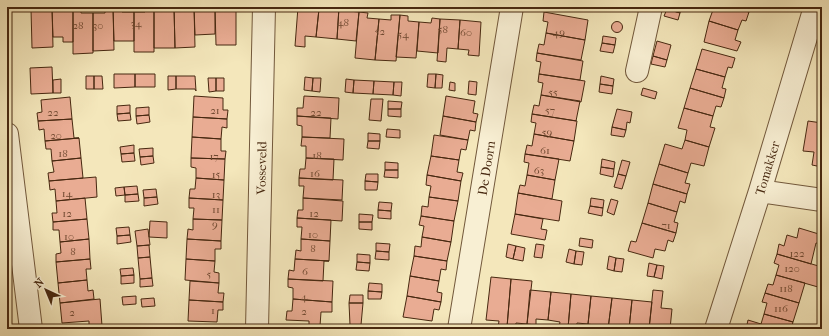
<svg xmlns="http://www.w3.org/2000/svg" width="829" height="336" font-family="'IM FELL French Canon',serif">
  <rect width="100%" height="100%" fill="#f4e7bb"/>
  <filter id="stains"><feTurbulence type="fractalNoise" baseFrequency=".005" numOctaves="4"/><feColorMatrix values="0 0 0 0 .2 0 0 0 0 .09 0 0 0 0 .02 0 0 0 .5 -.17"/></filter>
  <radialGradient id="worn" r=".72"><stop offset=".6" stop-color="#630" stop-opacity="0"/><stop offset="1" stop-color="#630" stop-opacity=".3"/></radialGradient>
  <path fill="#e9ac93" stroke="#472810" d="M105,7h8l1,43 -21,1v-38h12z
    M113,7h9v5h12v29h-20z
    M145,7h9v45h-20v-40h11z
    M154,7h20l1,41h-21z
    M174,7h20l1,40 -20,1z
    M194,7h21v27l-20,1z
    M215,7h21v38h-20z
    M298,7l21,2 -3,28 -11,-1v11l-10,-1z
    M331,7h8l-2,32 -21,-2 3,-28 11,1z
    M339,7h9v4l11,1 -3,29 -19,-2z
    M667,7h15l-2,6 -13,-4z
    M714,7h18l17,5 -3,9 -4,-1 -4,10 -29,-9z
    M732,7h19l-2,5z
    M52,8h21v34h-10v-5h-10z
    M52,8l1,39 -21,1 -1,-39z
    M73,8h8v5h12v40l-20,1z
    M667,9l13,4 -2,7 -14,-4z
    M359,12l9,1 -1,5 12,1 -4,41 -20,-2z
    M544,12l44,8 -3,20 -39,-7 2,-11 -5,-1z
    M391,15h9l-4,46 -21,-1 4,-41 12,1z
    M400,15l8,1v5l11,1 -3,36 -20,-1z
    M432,18l8,1 -2,34 -21,-2 2,-29 12,1z
    M440,19l20,1 -2,29 -11,-1 -1,14 -9,-1z
    M460,20l21,2 -2,34 -11,-1 1,-5 -11,-1z
    M709,21l29,9 -3,10 6,2 -4,9 -33,-9z
    M611.5 27a5.5 5.5 0 1 1 11 0a5.5 5.5 0 1 1-11 0Z
    M546,33l39,7 -4,20 -44,-7 2,-9 5,1z
    M603,36l13,2 -1,7 -13,-2z
    M657,41l14,4 -4,15 -14,-4z
    M602,43l13,2 -2,8 -13,-2z
    M702,49l33,9 -3,10 -4,-1 -3,10 -29,-8z
    M537,53l46,8 -3,19 -41,-6 2,-12 -5,-1z
    M653,56l14,4 -2,7 -14,-3z
    M52,67l1,26 -22,1 -1,-26z
    M696,69l29,8 -3,11 4,1 -2,9 -34,-10z
    M114,74h21v13l-21,1z
    M135,74h20v13h-20z
    M428,74h8l-1,14 -8,-1z
    M436,74l7,1 -1,13h-7z
    M539,74l46,7 -4,21 -40,-7 2,-12 -5,-1z
    M86,76h8v13h-8z
    M94,76h8l1,13h-9z
    M168,76h8v13l-8,1z
    M176,76h19l1,15 -1,-2h-19z
    M601,76l13,3 -1,7 -13,-2z
    M305,77l8,1 -1,13 -8,-1z
    M208,78h8v13l-7,1z
    M216,78h8v13h-8z
    M313,78h8l-1,14 -8,-1z
    M61,79v14h-8v-13z
    M346,79l8,1 -1,13 -8,-1z
    M354,80l20,1 -1,13 -20,-1z
    M374,81l20,1 -1,13 -20,-1z
    M469,81l8,1 -1,13 -8,-1z
    M394,82h8l-1,14 -8,-1z
    M450,82l5,1v8l-6,-1z
    M600,84l13,2 -1,8 -13,-2z
    M643,88l14,4 -2,7 -14,-4z
    M690,88l34,10 -3,9 -5,-1 -3,10 -29,-8z
    M541,95l39,6 -4,20 -44,-7 2,-9 5,1z
    M194,96l29,2v12h5l-1,9 -34,-2z
    M304,96l35,2 -1,21 -41,-3v-8h6z
    M446,96l29,5 -2,12 5,1 -2,8 -33,-6z
    M70,97l2,22 -34,2 -1,-8 5,-1 -1,-12z
    M371,99h12l-2,22 -12,-1z
    M388,101l14,1 -1,7h-13z
    M130,105v8l-13,1v-8z
    M149,107v8l-13,1v-8z
    M684,108l29,8 -3,11 5,1 -6,19 -24,-7 2,-10 -9,-2z
    M388,109h13v8l-13,-1z
    M617,109l15,3 -2,11 -3,-1 -1,8 -14,-3z
    M130,113l1,7 -13,1 -1,-7z
    M532,114l45,7 -3,20 -40,-7 2,-11 -5,-1z
    M149,115l1,7 -13,2 -1,-8z
    M297,116l34,2 -1,20 -28,-1v-11l-5,-1z
    M443,116l33,6 -1,9 -5,-1 -2,10 -28,-5z
    M193,117l34,2v9l-5,-1 -1,12 -29,-2z
    M72,119l2,19h5l-34,3 -1,-12 -5,1 -1,-9z
    M808,121l14,2v44l-10,-2 2,-13 -11,-1z
    M612,127l14,3 -2,7 -13,-2z
    M387,129l13,1v8l-14,-1z
    M368,133l12,1v7h-12z
    M534,134l40,7 -4,20 -45,-7 2,-9 5,1z
    M434,135l34,5 -2,10 -5,-1 -2,11 -28,-4z
    M192,137l29,2v12h5l-1,8 -34,-1z
    M302,137l42,2 -1,21 -37,-2v-12h-5z
    M79,138l2,20 -29,3 -1,-12h-5l-1,-8z
    M685,140l24,7 -5,19 -13,-3 -3,10 -29,-9 6,-20 17,5z
    M368,141h12l-1,8 -12,-1z
    M134,145v8l-13,1 -1,-7z
    M153,148v8l-13,1 -1,-8z
    M134,153l1,8 -13,1 -1,-8z
    M525,154l34,5 -4,21 -28,-5 2,-12 -5,-1z
    M153,156l1,7 -13,2 -1,-8z
    M431,156l28,4 -2,12 6,1 -2,8 -34,-6z
    M81,158l2,20 -34,3 -1,-8 6,-1 -2,-11z
    M191,158l34,1 -1,21 -28,-2v-10l-5,-1z
    M306,158l28,1 -1,21 -34,-2 1,-9h5z
    M602,159l13,3 -1,7 -13,-2z
    M622,160l8,2 -4,14 -8,-2z
    M385,162l13,1v7h-13z
    M659,164l29,9 -3,10 5,1 -3,10 -34,-10z
    M601,167l13,2 -1,8 -13,-3z
    M385,170h13v8l-14,-1z
    M366,174h12v8l-13,-1z
    M618,174l8,2 -4,13 -8,-2z
    M427,175l34,6 -3,20 -29,-4 2,-11 -5,-1z
    M527,175l28,5 -3,19 -34,-6 2,-8 5,1z
    M96,177l1,20 -41,4 -1,-12 -5,1 -1,-9z
    M196,178l28,2 -1,20 -34,-2 1,-9h5z
    M299,178l44,2 -1,20 -39,-2 1,-12h-5z
    M365,181l13,1 -1,8h-12z
    M653,184l34,10 -2,9 -5,-2 -3,11 -29,-9z
    M137,186l1,8 -13,1 -1,-8z
    M124,187l1,8 -9,1 -1,-8z
    M156,189l1,8 -13,1 -1,-8z
    M518,193l44,8 -3,20 -44,-7z
    M138,194l1,7 -14,1v-7z
    M157,197l1,7 -14,2v-8z
    M429,197l29,4 -4,20 -33,-5 1,-10 6,1z
    M85,198l2,21 -34,3 -1,-9h5l-1,-12z
    M189,198l34,2 -1,20 -29,-1 1,-11h-5z
    M303,198l40,3 -1,20 -45,-3 1,-8h5z
    M591,198l13,2 -1,8 -13,-2z
    M611,199l7,2 -4,14 -7,-3z
    M379,202l13,1 -1,8 -13,-1z
    M648,203l29,9 -3,10 4,1 -2,10 -34,-10z
    M590,206l13,2 -1,8 -14,-3z
    M378,210l13,1v8l-13,-1z
    M359,214l14,1 -1,7h-13z
    M515,214l28,5 -2,10 6,1 -2,10 -34,-6z
    M421,216l33,5 -3,21 -29,-5 2,-11 -5,-1z
    M297,218l34,2 -1,21 -29,-2 1,-12h-5z
    M87,219l2,20 -29,3 -1,-12h-6v-8z
    M193,219l29,1 -1,21 -34,-2 1,-10 5,1z
    M150,221l17,1v16l-18,-1z
    M359,222h13v8l-13,-1z
    M642,223l34,10 -3,9 -5,-2 -3,11 -10,-2 -2,9 -25,-7 3,-10 5,1z
    M129,227l1,8 -13,1 -1,-8z
    M799,228l23,7v9l-6,-1 -5,21 -34,-10 2,-10 5,2 3,-11 10,3z
    M148,229l2,16 -13,1 -2,-15z
    M130,235l1,7 -14,2v-8z
    M422,237l29,5 -4,19 -33,-5 1,-10 6,1z
    M580,238l13,2 -1,8 -13,-2z
    M89,239l1,20 -34,3v-8l5,-1 -1,-11z
    M187,239l34,2v8h-6v12l-29,-2z
    M301,239l29,2 -1,20 -34,-2 1,-9 5,1z
    M376,243l14,1 -1,8 -13,-1z
    M508,244l8,2 -3,13 -7,-2z
    M536,244l8,1 -2,13 -8,-1z
    M149,245l1,12 -12,1 -1,-12z
    M516,246l9,2 -2,13 -10,-2z
    M569,249l7,2 -2,13 -8,-2z
    M376,251l13,1v8l-14,-1z
    M576,251l8,1 -2,13 -8,-1z
    M357,254l13,1v8l-13,-1z
    M777,254l45,13 -4,20 -42,-12 3,-10 -5,-2z
    M414,256l33,5 -1,9 -5,-1 -2,12 -29,-5z
    M609,256l7,2 -2,13 -7,-2z
    M150,257l2,21 -12,1 -2,-21z
    M616,258l8,1 -2,13 -8,-1z
    M90,259l1,10h-5l1,11 -29,3 -2,-21z
    M186,259l29,2 -1,11 5,1v10l-34,-3z
    M295,259l34,2h-5l-1,20 -35,-2 1,-9 5,1z
    M357,262l13,1 -1,8 -13,-1z
    M649,263l8,2 -3,12 -7,-1z
    M657,265l7,1 -2,13 -8,-2z
    M133,268l1,7 -13,1 -1,-7z
    M134,275v8l-13,1v-8z
    M776,275l29,8 -6,20 -34,-10 3,-9 5,1z
    M410,276l29,5 -2,11 5,1 -1,9 -34,-6z
    M491,277l20,2 -4,48h-9l1,-6 -13,-1z
    M152,278l1,8 -13,1v-8z
    M288,279l45,2 -1,21 -39,-3v-11l-5,-1z
    M511,279l21,2 -5,43 -11,-1 -1,5 -8,-1z
    M87,280l1,11 5,-1 1,9 -34,4 -2,-20z
    M190,281l29,2 -1,10h6l-1,9 -34,-2z
    M369,283l13,1v8l-14,-1z
    M530,290l21,2 -3,28 -12,-1v6l-9,-1z
    M653,290l10,1 -2,17 11,1 -2,20h-21z
    M368,291l14,1 -1,7h-13z
    M551,292l20,2 -3,34 -9,-1 1,-5 -12,-2z
    M765,293l34,10 -6,19 -29,-8 3,-11 -5,-1z
    M571,294l20,2 -3,28 -11,-1 -1,6 -8,-1z
    M350,295h13v8h-14z
    M136,296v8l-13,1 -1,-8z
    M407,296l34,6 -2,8 -5,-1 -2,12 -29,-4z
    M591,296l21,2 -4,31h-8v-3l-12,-2z
    M154,298l1,8 -13,1 -1,-8z
    M612,298l20,2 -3,29 -12,-2v2h-9z
    M100,299l2,27 -13,1v-6l-27,2 -2,-20z
    M293,299l39,3v10h-11l-1,14 -11,-1v-4l-23,-1 1,-9h5z
    M189,300l34,2v8h-5l-1,12 -29,-1z
    M632,300l20,2 -3,27h-20z
    M349,303h14l-2,22h-11z
    M764,314l29,8 -2,7h-45l2,-9 13,4z"/>
  <g fill="none" stroke-linecap="round" stroke-linejoin="round">
    <g stroke="#72583b" stroke-width="24">
      <path id="minor" d="M637,71l14,-64
        M7,134l24,195
        M760,191l62,9
        M257,329l7,-322
        M459,329l53,-322
        M716,329l44,-138 55,-184"/>
    </g>
    <use href="#minor" stroke="#f8efd3" stroke-width="22"/>
  </g>
  <g text-anchor="middle" stroke-width="3.5" stroke-linejoin="round" paint-order="stroke">
    <g font-size="11" fill="#704931">
      <text x="343" y="26">48</text>
      <text x="136" y="27">34</text>
      <text x="78" y="29">28</text>
      <text x="98" y="29">30</text>
      <text x="443" y="33">58</text>
      <text x="380" y="35">52</text>
      <text x="466" y="36">60</text>
      <text x="559" y="36">49</text>
      <text x="403" y="38">54</text>
      <text x="553" y="96">55</text>
      <text x="215" y="114">21</text>
      <text x="550" y="114">57</text>
      <text x="53" y="116">22</text>
      <text x="316" y="116">22</text>
      <text x="547" y="136">59</text>
      <text x="56" y="139">20</text>
      <text x="545" y="154">61</text>
      <text x="63" y="157">18</text>
      <text x="317" y="159">18</text>
      <text x="214" y="160">17</text>
      <text x="539" y="174">63</text>
      <text x="315" y="177">16</text>
      <text x="216" y="178">15</text>
      <text x="67" y="197">14</text>
      <text x="216" y="198">13</text>
      <text x="216" y="213">11</text>
      <text x="67" y="217">12</text>
      <text x="314" y="217">12</text>
      <text x="215" y="228">9</text>
      <text x="666" y="229">71</text>
      <text x="313" y="238">10</text>
      <text x="69" y="240">10</text>
      <text x="313" y="252">8</text>
      <text x="73" y="255">8</text>
      <text x="797" y="257">122</text>
      <text x="792" y="272">120</text>
      <text x="305" y="275">6</text>
      <text x="209" y="278">5</text>
      <text x="786" y="292">118</text>
      <text x="304" y="300">4</text>
      <text x="781" y="312">116</text>
      <text x="213" y="314">1</text>
      <text x="304" y="315">2</text>
      <text x="72" y="316">2</text>
    </g>
    <g font-size="13" fill="#472810" stroke="#f8efd3">
      <text transform="translate(261 168) rotate(-89)" y="5">Vosseveld</text>
      <text transform="translate(486 168) rotate(-81)" y="5">De Doorn</text>
      <text transform="translate(767 168) rotate(-73)" y="5">Tomakker</text>
    </g>
  </g>
  <rect width="829" height="336" fill="none" stroke="#f4e7bb" stroke-width="24"/>
  <rect x="8" y="8" width="813" height="320" fill="none" stroke="#472810" stroke-width="2"/>
  <rect x="12" y="12" width="805" height="312" fill="none" stroke="#472810"/>
  <g transform="translate(46 290) rotate(316)" stroke="#f8efd3" stroke-width="3" paint-order="stroke">
  <path d="M0-3L7 15L0 10L-7 15Z" fill="#472810"/>
  <text y="-6" font-size="11" font-weight="bold" text-anchor="middle" fill="#472810">N</text>
  </g>
  <rect width="100%" height="100%" filter="url(#stains)"/>
  <rect width="100%" height="100%" fill="url(#worn)"/>
</svg>
